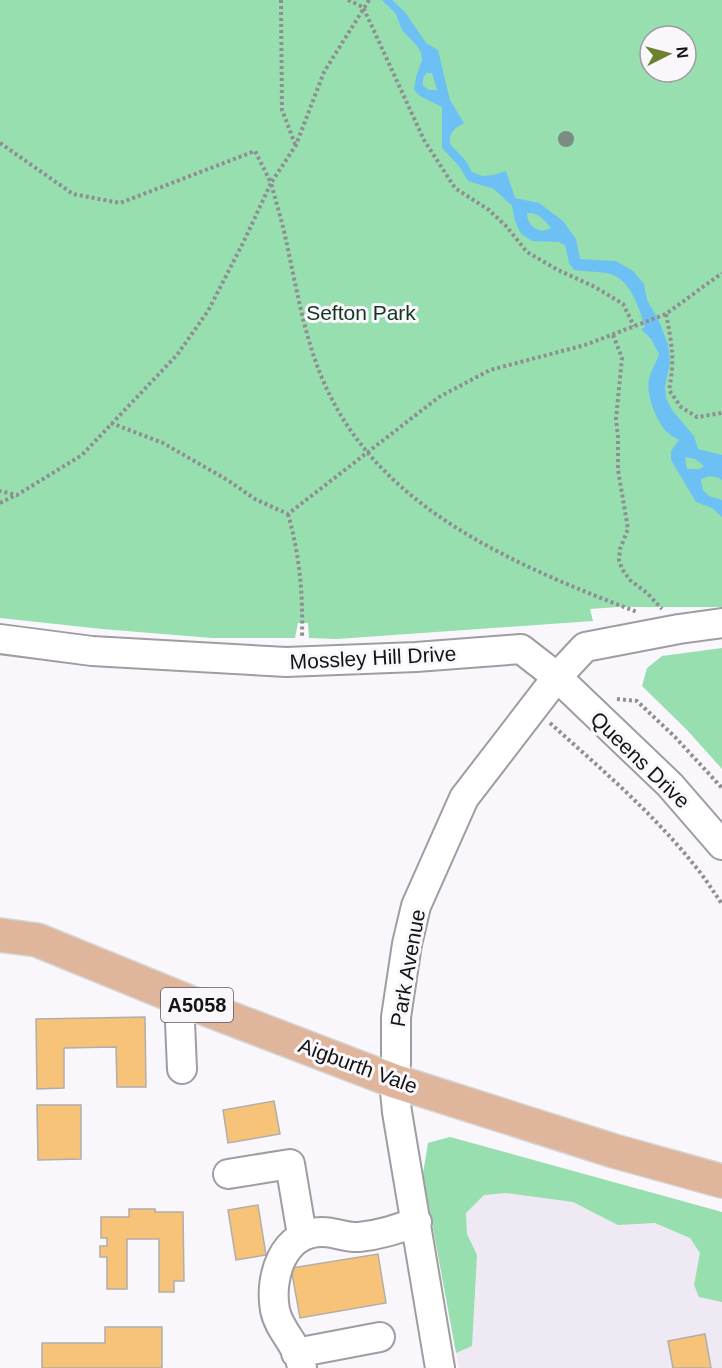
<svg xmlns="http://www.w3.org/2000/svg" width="722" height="1368" font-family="Helvetica,sans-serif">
  <rect width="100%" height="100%" fill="#f9f7fb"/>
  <path fill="#efe9f3" d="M450,1137l272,75v156h-263l-36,-194 5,-31z"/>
  <path fill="#97dfaf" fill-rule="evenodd" d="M0,0h722v607h-105l-27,2 3,12 -256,18 -28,-1 -1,-15h-10l-3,15h-83l-110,-9 -102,-11zM650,36h36v36h-36z
    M722,648v121l-35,-39 -45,-44 5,-18 15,-12z
    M450,1137l272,75v90l-23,-5 -5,-12 6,-32 -10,-15 -35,-15 -37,2 -45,-23 -67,-9 -22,2 -18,18 1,21 10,21 -5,91 -16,7 -33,-179 5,-31z"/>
  <path fill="#6dc0f4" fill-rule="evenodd" d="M382,0h10l13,12 21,31 12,7 12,50 14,23c-10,6 -15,9 -14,21l16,17 6,11 10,4 11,-1 13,-4 9,27 24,5 24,18 13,18 4,20 36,2 17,10 11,13 3,16 12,21 9,23 2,18 -5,25 1,11 6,12 22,26 4,13 24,6v25c-7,-5 -15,-5 -21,0l2,10 6,6 13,4v17l-10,-9 -16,-6 -25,-42v-9l8,-11c-4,-2 -9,-5 -12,-8 -11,-11 -23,-41 -17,-56 2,-8 7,-14 9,-22l-8,-15 -10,-10 4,-2c-6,-19 -15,-51 -39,-54 -11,-2 -21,-1 -32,-3l-5,-7 -4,-18 -6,-3 -27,-1 -11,-7 -6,-13 -3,-15 -18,-17 -26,-8 -9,-15 -17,-18v-41l-22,-11 -6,-6 2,-13 6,-17 -1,-7 -3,-6 -16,-17 -6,-16zM426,73h6l5,17h-8l-6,-4v-7zM527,213c10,-1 18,7 24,15 -12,7 -24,-2 -24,-15zM685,457l10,2 9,7 -4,3h-13z"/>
  <path fill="#f7c378" stroke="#b0aeab" stroke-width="1.5" d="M145,1017l1,70h-29l-1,-40 -52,1v40l-27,1 -1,-70z
    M274,1101l6,33 -52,9 -5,-33z
    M37,1105h44v54l-43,1z
    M258,1205l8,50 -30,5 -8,-50z
    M129,1209h26v3h28l1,69h-10v11h-15v-53h-32v50h-20v-32h-7v-11h7v-8h-6v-21h28z
    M378,1254l8,49 -86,15 -9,-50z
    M105,1327h57v41h-120v-25h63z
    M705,1334l6,34h-38l-5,-27z
    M705,1334l6,34h-38l-5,-27z"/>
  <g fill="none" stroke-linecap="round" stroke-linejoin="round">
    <g stroke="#9f9da1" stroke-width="32">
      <path id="minor" d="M0,639l92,12 194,11 130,-5 105,-8 36,28 113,108 52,60
        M182,1069l-2,-47 8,-21
        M228,1174l62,-10 12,71
        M296,1353l84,-16
        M302,1368c-2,-21 -23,-37 -27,-58 -6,-33 8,-79 48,-78 12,0 24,6 36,5 21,-2 38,-8 58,-15
        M440,1368l-43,-256 -3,-31 2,-18v-46l11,-73 9,-38 48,-108 93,-121 28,-30 94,-18 43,-6"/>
    </g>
    <g stroke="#d5d5d5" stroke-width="36">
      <path id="major" d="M0,935l37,5 169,69 188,72 220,70 108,30"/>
    </g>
    <path stroke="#8f8e90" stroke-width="4" stroke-dasharray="3 3" stroke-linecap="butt" d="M281,0l1,110 13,34
      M348,0l15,7 61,133 31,48 34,22 17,16 21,26 31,18 37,17 28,17 11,22
      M369,0l-45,72 -28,73 -25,38c5,19 11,38 15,57 12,55 21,115 49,165 60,111 190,164 302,207
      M0,143l73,51 47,9 135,-52 16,32 -27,58 -36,70 -31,44 -95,100 -65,40 -17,-4
      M666,314c6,30 9,46 3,76l12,17 16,10 25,-4
      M613,335l9,23 -6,61 2,18v33l10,59 -8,20 -1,11 3,9 8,11 17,13 15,16
      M111,423l52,20 66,38 26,18 33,15 151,-117 51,-27 95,-25 81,-31 56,-41
      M0,503l16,-8
      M288,514c12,43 15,80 14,124
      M617,699l20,2 38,36 47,51
      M550,723c50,45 103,90 145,143 10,12 18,25 27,38"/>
    <use href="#minor" stroke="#fff" stroke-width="28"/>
    <use href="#major" stroke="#dfb69b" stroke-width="33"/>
  </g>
  <circle fill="#7a8c83" cx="566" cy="139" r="8"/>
  <g text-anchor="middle" stroke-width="6" stroke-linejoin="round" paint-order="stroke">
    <rect fill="#f9f7fb" stroke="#59585a" stroke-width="1.5" x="161" y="988" width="72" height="34" rx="4.5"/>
    <g font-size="20" font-weight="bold" fill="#141415">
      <text x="197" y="1012">A5058</text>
    </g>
    <g font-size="21" fill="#123520" stroke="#f9f7fb">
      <text x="361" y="320">Sefton Park</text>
    </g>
    <g font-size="21" fill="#141415" stroke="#f9f7fb">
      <text transform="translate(373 658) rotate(-3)" y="7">Mossley Hill Drive</text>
      <text transform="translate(640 760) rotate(44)" y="7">Queens Drive</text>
      <text transform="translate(408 968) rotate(-80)" y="7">Park Avenue</text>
      <text transform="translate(358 1066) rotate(20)" y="7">Aigburth Vale</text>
    </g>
  </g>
  <g transform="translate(668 54) rotate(84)"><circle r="28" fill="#f9f7fb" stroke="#9d9c9f" stroke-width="1.5"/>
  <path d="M0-4.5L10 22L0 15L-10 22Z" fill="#6d8131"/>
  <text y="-9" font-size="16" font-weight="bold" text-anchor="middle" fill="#141415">N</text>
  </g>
</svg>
